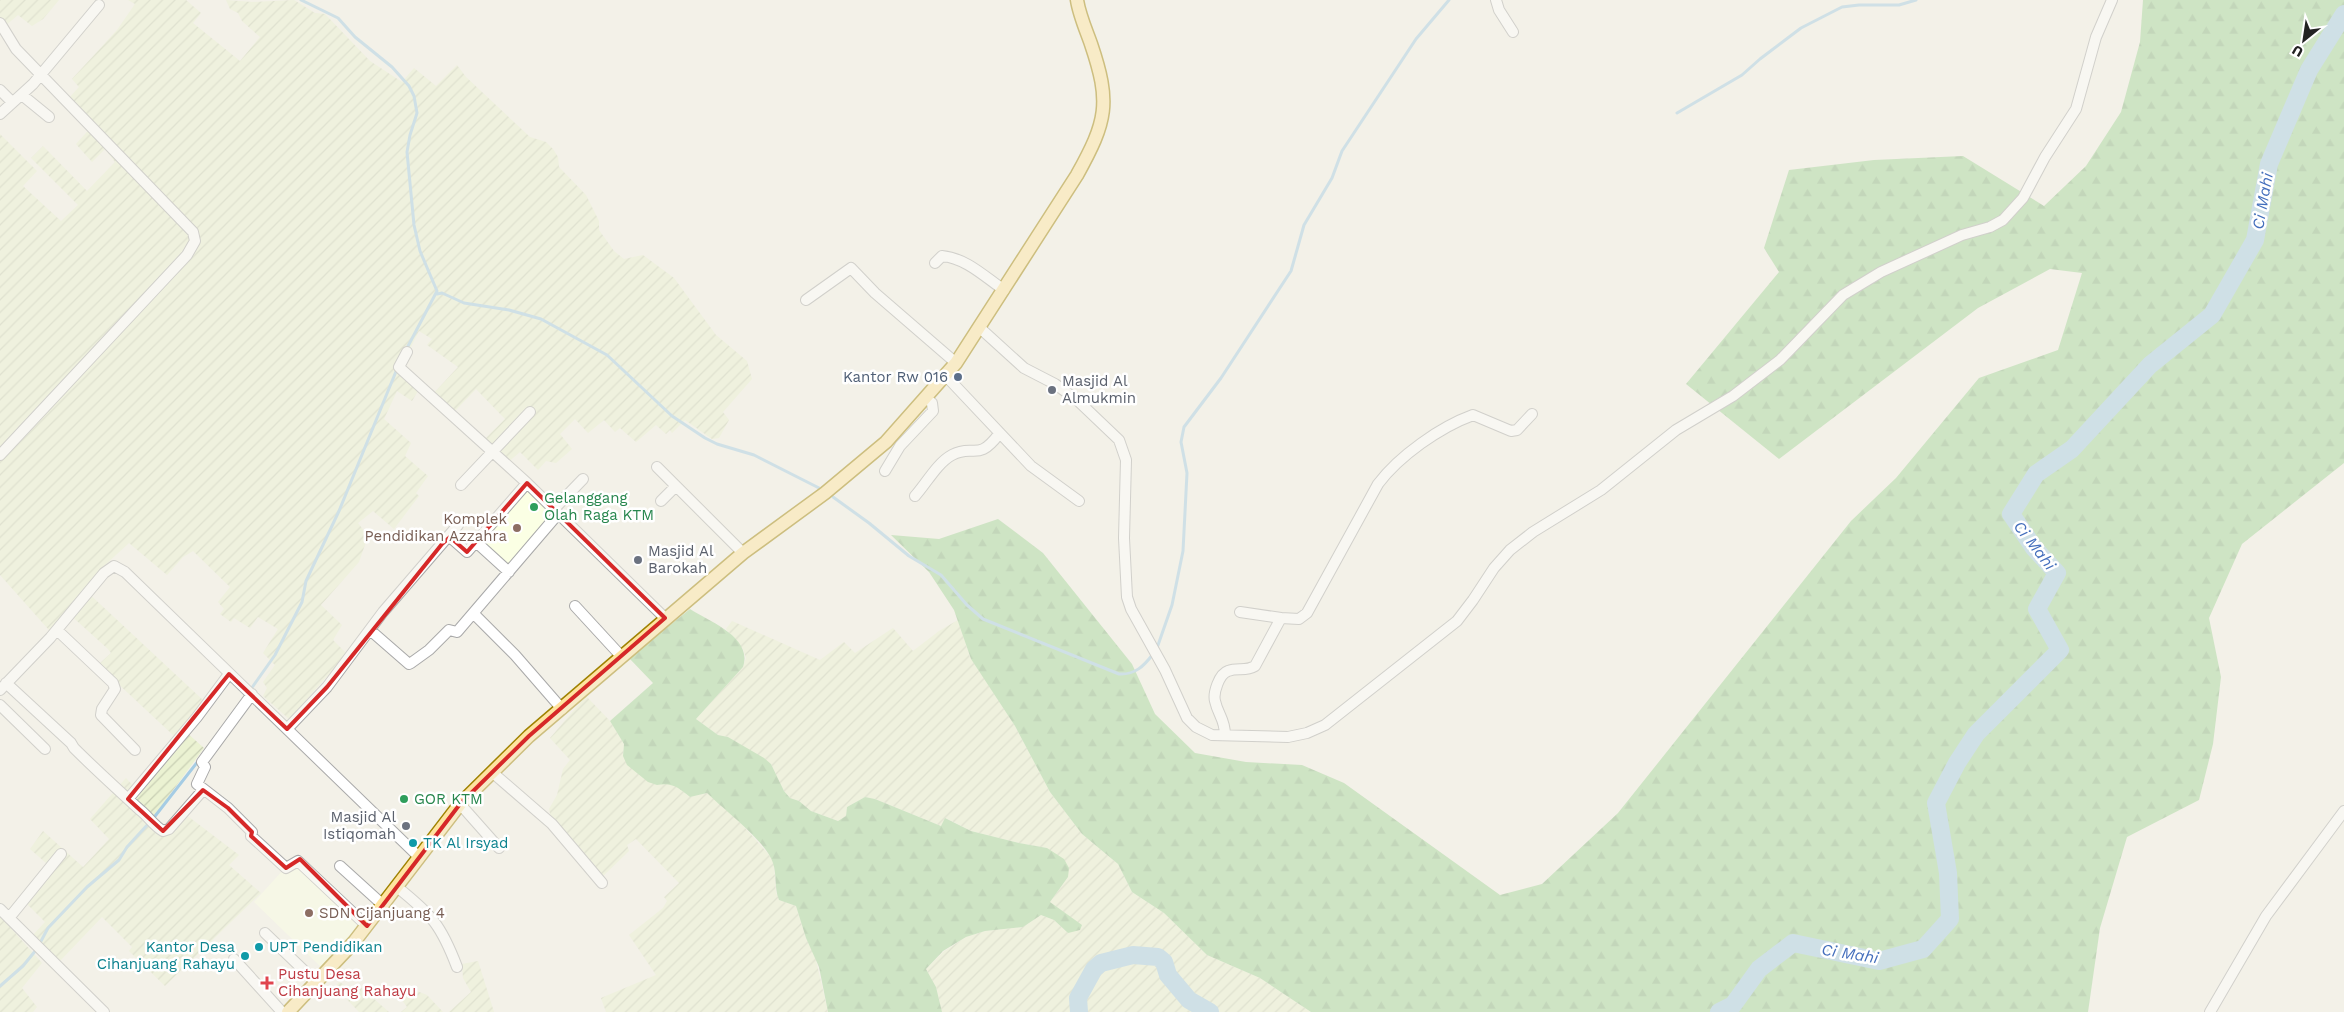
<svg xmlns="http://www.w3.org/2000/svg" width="2344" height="1012" font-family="'Work Sans',sans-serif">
	<defs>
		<pattern id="farmland-furrows" width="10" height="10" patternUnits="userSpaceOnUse" patternTransform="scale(1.25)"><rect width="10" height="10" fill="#ebf2d2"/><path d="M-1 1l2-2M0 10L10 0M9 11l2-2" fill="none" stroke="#c9cfb4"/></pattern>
		<pattern id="forest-firs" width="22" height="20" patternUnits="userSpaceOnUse" patternTransform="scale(1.25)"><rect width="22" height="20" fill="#a2d599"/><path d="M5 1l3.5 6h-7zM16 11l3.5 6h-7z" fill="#8bb784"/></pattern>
	</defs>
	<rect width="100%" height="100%" fill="#f3f1e8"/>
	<path fill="#fbffe4" d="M526,485L556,514L509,571L477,543Z
		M298,862L364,924L323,969L254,902L284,869Z"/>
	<path fill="url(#farmland-furrows)" d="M0,0H59L43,19L32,26L18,15L5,26L0,18Z
		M128,0H186L201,13L193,23L240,61L260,37L242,21L238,13L230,9L226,0L252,2L294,0L315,13L325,14L370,61L402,82L414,68L436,86L457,65L466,77L530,137L546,142L553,149L558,157L559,167L586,195L599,221V230L614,251L624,259L643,255L674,278L716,335L747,361L752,379L723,412L729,420L719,438L712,439L685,420L672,433L670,430L666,434L656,425L636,442L620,428L615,432L604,420L588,433L575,419L560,434L572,449L556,463L546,461L538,470L520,452L507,463L484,440L505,419L476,389L453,413L433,394L458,367L427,345L432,339L419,331L398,372L418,391L412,401L397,391L384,419L411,443L405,456L428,476L416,493L419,496L394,529L373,511L358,523L368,536L359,562L321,605L342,625L333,640L347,654L289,719L263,696L267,688L263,682L275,665L263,653L278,629L258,617L250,628L234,618L231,622L220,614L224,609L218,602L230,587L193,551L183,557L167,575L129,543L104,566L85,590L204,701L174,736L98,665L111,653L108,649L67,612L49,630L0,575V134L37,171L23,186L61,221L78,205L31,158L43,146L87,191L115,162L105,149L92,162L76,144L94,124L69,98L79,87L72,79L117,30L135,4Z
		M958,620L970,657L1015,726L1050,792L1082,834L1118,864L1132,892L1164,913L1207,955L1260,978L1311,1012H942L936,987L926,969L943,952L966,937L985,931L1023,927L1041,915L1054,920L1068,933L1081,925L1050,902L1068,877L1047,848L1019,843L971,831L946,818L941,826L875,799L865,797L847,807L846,816L838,821L811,811L799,801L790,798L784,791L771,764L728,737L718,735L696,719L743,667L746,658L743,649L726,629L732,621L820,660L844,642L855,653L893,628L913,651L939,631Z
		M586,696L610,721L624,744L623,756L657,785L666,783L675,785L690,797L707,793L738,820L770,856L774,864L776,892L779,900L796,906L806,938L815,956L828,1012H606L601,998L656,975L629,935L663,908L667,901L664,897L679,883L636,839L627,845L629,851L601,878L551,818L549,809L557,795L563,769L570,760L550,738Z
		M186,732L204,748L149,823L165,834L185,814L239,855L229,865L261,893L165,986L129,951L132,947L102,917L60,961L33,935L45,922L26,903L54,870L30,849L43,831L83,867L109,839L90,819L126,778L137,790Z
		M0,916L42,963L22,988L37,1007L33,1012H0Z
		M478,961L494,1012H449L471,992L463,978L462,964Z
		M339,982L352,989L358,985L389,1012H359L335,987Z
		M414,990L427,995L443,1012H401L407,1007L402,1000Z"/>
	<path fill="url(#forest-firs)" d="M2143,0H2344V463L2242,544L2209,618L2221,677L2213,744L2199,800L2127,837L2100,928L2088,1012H1311L1260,978L1207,955L1164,913L1132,892L1118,864L1082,834L1050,792L1015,726L971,659L954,610L929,572L891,535L939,539L998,519L1043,553L1132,664L1155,714L1195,753L1246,762L1302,765L1344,783L1500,895L1542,884L1618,813L1851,521L1896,478L1979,378L2058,350L2082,273L2050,269L1978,308L1779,459L1686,384L1779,272L1764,248L1789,170L1874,160L1963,156L2044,206L2086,166L2121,112L2140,42Z
		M690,609C710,622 753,637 743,667L696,719L718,735L728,737L764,758L771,764L784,791L790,798L799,801L811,811L838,821L846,816L847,807L865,797L875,799L941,826L945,818L971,831L1019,843L1047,848L1064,859L1069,868L1068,877L1050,902L1082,925L1080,930L1068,933L1054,920L1041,915L1023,927L985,931L966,937L943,951L926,969L936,987L942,1012H828L819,967L806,938L796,906L779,900C774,888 777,875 773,863C766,841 724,810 707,793L690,797C679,788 672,782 657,785L648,782L627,765L623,756L624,744L610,721L653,683L629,658Z"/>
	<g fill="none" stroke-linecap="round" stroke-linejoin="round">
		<path stroke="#a5cce4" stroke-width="3" d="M301,0L338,18L355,37L392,67L409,86L414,96L417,113L410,135L407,152L414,225L420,251L437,291L406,350
			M1677,113L1742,75L1760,59L1801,28L1842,7L1859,5H1899L1916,0
			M437,294L442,293L464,303L509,310L541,319L607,355L672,416L705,438L717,444L754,455L821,489
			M833,497L869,523L909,556L941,575L967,605L983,619L1119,674C1135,675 1144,666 1153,654
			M1157,648L1172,605L1183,551L1187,473L1181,442L1184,427L1221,378L1291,271L1304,225L1332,178L1342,151L1416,39L1449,0
			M251,689L275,655L302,602L306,581L339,511L397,369
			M152,820L199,760
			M40,943L48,928L87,887L119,860L127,847L149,823
			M0,986L23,966L36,950"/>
		<path stroke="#a5cce4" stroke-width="18" d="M1079,1012L1078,998L1094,969L1101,963L1133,955L1158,957L1164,962L1168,975L1189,1000L1210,1012
			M1719,1012L1733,1005L1759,969L1793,943L1879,961L1923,949L1950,919L1948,873L1936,803L1957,763L1976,734L2060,650L2037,609L2057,573L2034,548L2011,514L2036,474L2072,449L2150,365L2212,315L2255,240L2269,164L2309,70L2344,14"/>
		<g stroke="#a9a9a9" stroke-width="12">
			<path id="minor" d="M1496,0L1499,10L1513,32
				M0,23L16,49L193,232L195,241L187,255L0,455
				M0,90L12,102
				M22,95L49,117
				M0,114L33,84L99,5
				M935,263L942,256C966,258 985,277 1004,290
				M806,300L851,268L875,293L956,363
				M980,328L1024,368L1055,384L1076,399L1119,440L1126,460L1124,538L1127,597L1131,609L1165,670L1187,718L1196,727L1212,735L1288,737L1307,733L1325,725L1457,621L1473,600L1494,568L1510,550L1533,532L1601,490L1676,430L1733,396L1780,360L1843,295L1881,272L1962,235L1990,227L2003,220L2023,198L2045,157L2076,109L2096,37L2112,0
				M407,352L399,367L401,369L527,483L665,618
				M946,376L1031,466L1079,501
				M657,467L743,553
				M885,471L900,446L933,411L932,403L927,399
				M461,485L530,412
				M915,496C926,484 937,463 952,455C974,443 977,463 999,434
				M661,501L676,486
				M554,509L583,479
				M450,537L467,552L527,483
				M476,542L509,572
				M575,606L621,656
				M1240,612L1281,618
				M474,614L515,655L562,709
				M57,630L113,683L115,689L102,709L101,715L135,750
				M370,630L409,664L411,663L429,650L449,630L457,632L558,514
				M6,683L71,743L74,748C95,769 117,789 140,810C149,817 153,825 163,831L169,829L203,790
				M0,690L50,638L104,573L114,566L125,572L419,857
				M252,694L202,762L205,767L197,784L228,808L252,832L251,836L286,868L298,861L367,926
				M0,705L45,749
				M287,729L327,687L383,612L458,525
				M1225,735C1225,719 1218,715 1215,701C1213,693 1219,674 1228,671C1238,667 1245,672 1255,666L1281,618L1299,619L1307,613L1378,484C1399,456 1440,427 1473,415L1511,431L1517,430L1532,414
				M493,773L552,824L602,883
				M128,799L197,717L229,674
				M460,804L499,848
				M340,866L383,905
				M397,887C432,915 441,925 457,967
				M0,909L104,1012
				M9,918L61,854
				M265,933L317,983
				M234,959L282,1012
				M2210,1012L2266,916L2344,811"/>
		</g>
		<g stroke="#9f8200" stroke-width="15">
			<path id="major" d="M288,1012L354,942L460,804L529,736L743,553L825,493L886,442L956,363L1077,175C1107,121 1111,103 1091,44C1086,30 1079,14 1077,0"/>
		</g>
		<use href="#minor" stroke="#fff" stroke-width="10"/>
		<use href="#major" stroke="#ffe4a0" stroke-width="12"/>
	</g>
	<path d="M0 0H2344V1012H0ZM527,483L665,618L529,736L460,804L367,926L300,859L286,868L251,836L252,832L228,808L203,790L163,831L128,799L229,674L287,729L327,687L442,544L450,537L467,552Z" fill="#f3f1e8" fill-opacity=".55" fill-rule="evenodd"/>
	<path fill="none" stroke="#d62828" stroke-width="4" stroke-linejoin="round" d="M527,483L665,618L529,736L460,804L367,926L300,859L286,868L251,836L252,832L228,808L203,790L163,831L128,799L229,674L287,729L327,687L442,544L450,537L467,552Z"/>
	<circle fill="#5c6f8a" stroke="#fff" stroke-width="2" cx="958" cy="377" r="5"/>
	<g fill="#6b7280" stroke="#fff" stroke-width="2">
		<circle cx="1052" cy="390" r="5"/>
		<circle cx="638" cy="560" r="5"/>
		<circle cx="406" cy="826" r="5"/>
	</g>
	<g fill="#2e9e5b" stroke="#fff" stroke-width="2">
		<circle cx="534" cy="507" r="5"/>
		<circle cx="404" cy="799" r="5"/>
	</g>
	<g fill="#8d6e63" stroke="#fff" stroke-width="2">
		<circle cx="517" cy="528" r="5"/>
		<circle cx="309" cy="913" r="5"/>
	</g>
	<g fill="#0f9aa8" stroke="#fff" stroke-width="2">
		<circle cx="413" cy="843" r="5"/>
		<circle cx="259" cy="947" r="5"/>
		<circle cx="245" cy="956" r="5"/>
	</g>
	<path fill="#e0444e" stroke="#fff" stroke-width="2" d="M264.5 975.5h5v5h5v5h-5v5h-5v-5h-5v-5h5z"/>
	<g text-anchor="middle" stroke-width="5" stroke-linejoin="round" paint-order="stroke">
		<g font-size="15" fill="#4e5e75" stroke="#fff" text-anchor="end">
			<text x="948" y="382">Kantor Rw 016</text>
		</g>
		<g font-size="15" fill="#5b616d" stroke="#fff" text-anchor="start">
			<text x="1062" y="386">Masjid Al<tspan x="1062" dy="17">Almukmin</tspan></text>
			<text x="648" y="556">Masjid Al<tspan x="648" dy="17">Barokah</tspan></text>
			<text x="396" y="822" text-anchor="end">Masjid Al<tspan x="396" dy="17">Istiqomah</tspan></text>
		</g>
		<g font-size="15" fill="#27864d" stroke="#fff" text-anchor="start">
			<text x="544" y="503">Gelanggang<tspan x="544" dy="17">Olah Raga KTM</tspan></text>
			<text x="414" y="804">GOR KTM</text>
		</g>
		<g font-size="15" fill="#785e54" stroke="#fff" text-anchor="end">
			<text x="507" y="524">Komplek<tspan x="507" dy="17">Pendidikan Azzahra</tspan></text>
			<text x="319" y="918" text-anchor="start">SDN Cijanjuang 4</text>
		</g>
		<g font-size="15" fill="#0d838f" stroke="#fff" text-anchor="start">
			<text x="423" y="848">TK Al Irsyad</text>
			<text x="235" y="952" text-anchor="end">Kantor Desa<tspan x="235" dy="17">Cihanjuang Rahayu</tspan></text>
			<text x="269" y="952">UPT Pendidikan</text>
		</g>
		<g font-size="15" fill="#be3a42" stroke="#fff" text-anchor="start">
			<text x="278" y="979">Pustu Desa<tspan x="278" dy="17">Cihanjuang Rahayu</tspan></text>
		</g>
		<g font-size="16" font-style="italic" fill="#436ebc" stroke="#fff">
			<text transform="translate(2262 201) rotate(-80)" y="6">Ci Mahi</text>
			<text transform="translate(2035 545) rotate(52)" y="6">Ci Mahi</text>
			<text transform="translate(1850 953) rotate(9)" y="6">Ci Mahi</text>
		</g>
	</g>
	<g transform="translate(2304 40) rotate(210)" stroke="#ffffff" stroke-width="4" paint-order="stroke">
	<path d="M0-4L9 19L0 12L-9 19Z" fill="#222222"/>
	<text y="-8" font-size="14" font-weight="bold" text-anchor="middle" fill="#222222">U</text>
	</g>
</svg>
